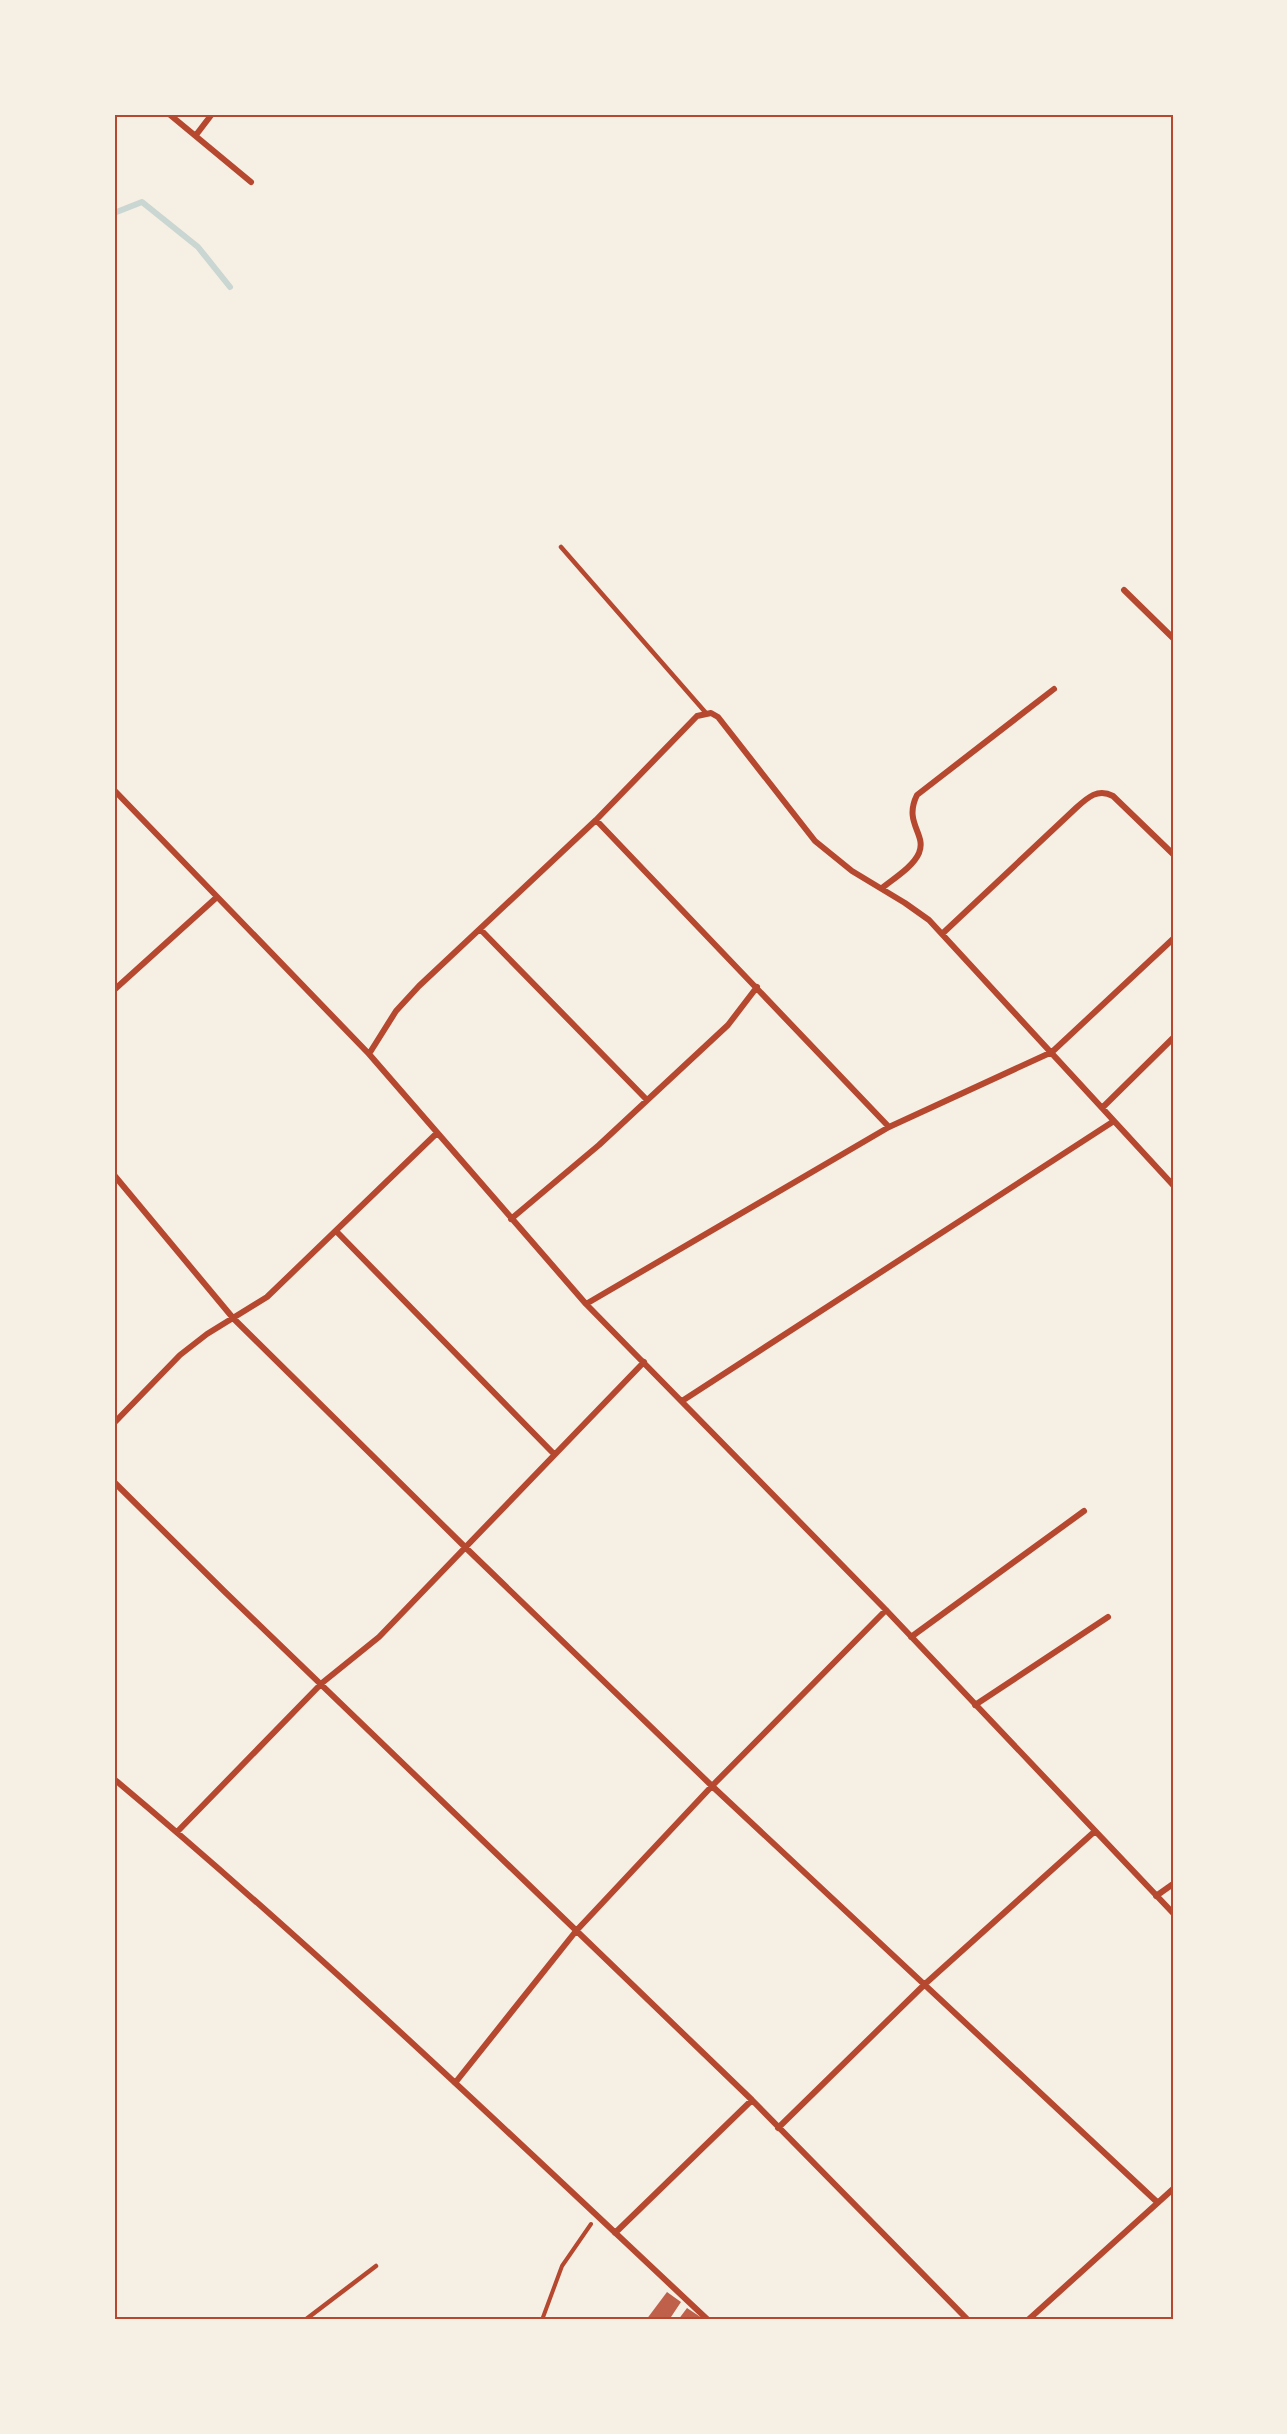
<svg xmlns="http://www.w3.org/2000/svg" width="1287" height="2434" font-family="'Zilla Slab',serif">
	<rect width="100%" height="100%" fill="#f6efe4"/>
	<g fill="none" stroke-linecap="round" stroke-linejoin="round">
		<path stroke="#c9d6d2" stroke-width="6" d="M114,213L142,202L198,247L230,287"/>
	</g>
	<path fill="#bf614a" d="M667,2292L681,2302L669,2320H646Z
		M687,2308L705,2320H678Z"/>
	<g fill="none" stroke-linecap="round" stroke-linejoin="round">
		<path stroke="#b5482f" stroke-width="4" d="M542,2320L562,2266L591,2224"/>
		<path stroke="#b5482f" stroke-width="4.5" d="M561,547L706,713
			M305,2320L376,2266"/>
		<path stroke="#b5482f" stroke-width="6" d="M169,114L251,182
			M196,135L212,114
			M1124,590L1173,638
			M114,790L369,1054L586,1304L886,1610L1173,1913
			M596,820L697,716L711,713L718,717L815,841L852,871L905,903L929,920L1173,1185
			M882,888C893,879 913,867 919,853C927,834 903,823 917,795L1054,689
			M480,929L647,1100
			M942,934L1076,808C1088,797 1098,788 1113,796L1173,854
			M114,990L217,897
			M369,1054L396,1011L419,986L596,820L889,1127
			M1102,1108L1173,1038
			M114,1175L233,1318L465,1547L712,1786L1157,2202
			M511,1219L599,1145L728,1025L757,987
			M336,1231L554,1454
			M586,1304L889,1127L1052,1052L1173,939
			M682,1401L1114,1121
			M114,1423L180,1355L207,1334L267,1297L437,1133
			M114,1482L224,1591L752,2100L968,2320
			M911,1637L1084,1511
			M975,1705L1108,1617
			M114,1779C319,1951 513,2137 708,2320
			M177,1832L322,1683L379,1637L644,1362
			M1156,1896L1173,1884
			M455,2083L576,1931L712,1786L886,1610
			M778,2128L925,1984L1094,1832
			M615,2233L752,2100
			M1028,2320L1173,2189"/>
	</g>
	<rect width="1287" height="2434" fill="none" stroke="#f6efe4" stroke-width="231"/>
	<rect x="116" y="116" width="1056" height="2202" fill="none" stroke="#b5482f" stroke-width="2"/>
</svg>
